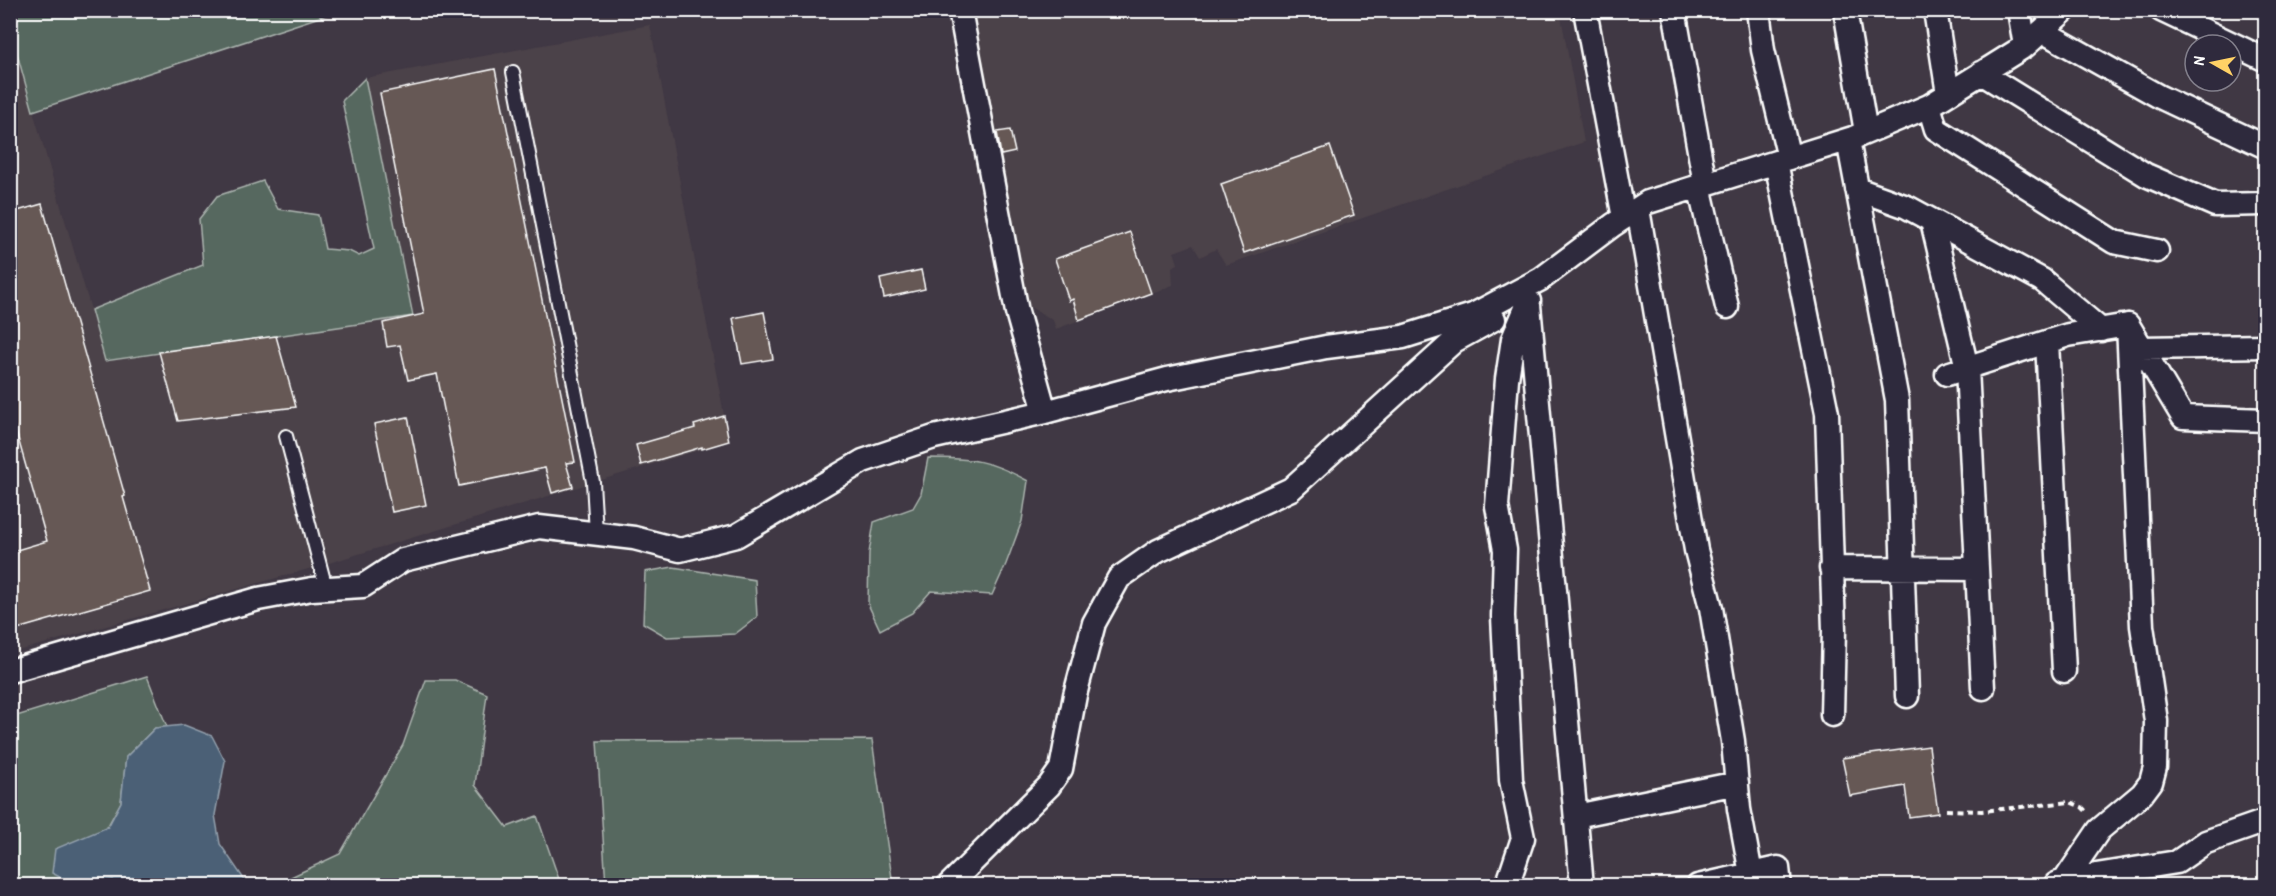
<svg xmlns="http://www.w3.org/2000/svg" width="2276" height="896" font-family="'Patrick Hand',sans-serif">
	<rect width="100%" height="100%" fill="#403844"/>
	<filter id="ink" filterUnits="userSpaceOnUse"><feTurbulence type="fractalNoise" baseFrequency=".0167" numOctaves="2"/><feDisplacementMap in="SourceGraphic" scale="12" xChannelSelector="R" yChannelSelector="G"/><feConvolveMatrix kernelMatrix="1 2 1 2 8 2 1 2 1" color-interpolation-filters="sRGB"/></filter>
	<g filter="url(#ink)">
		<path fill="#4b4249" d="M972,11H1560L1584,142L1226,265L1216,249L1200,257L1193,245L1174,252L1178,264L1172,267L1173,285L1056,329L1053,320L1025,304Z
			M650,25L729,441L319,566L11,653L10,32L106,361L412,316L365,78Z"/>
		<path fill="#57685f" stroke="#abb4af" stroke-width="1.5" d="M11,10H338V11L33,111L11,32Z
			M365,78L413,316L105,361L91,310L203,265L199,219L217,196L263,181L278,209L318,215L325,249L349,251L359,256L374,249L342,101Z
			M928,458C971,458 990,460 1028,481L1022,521L1006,564L992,595L931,591L912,613L880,630L868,604L869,553L874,522L913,508L921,494Z
			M673,567L755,580L757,617L735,634L667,637L643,623L645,572Z
			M147,676L167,727L155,728L126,757L121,802L75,885L113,880L121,885H11L10,718Z
			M426,680H455L487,694L475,785L507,827L537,816L561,885H281L291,877L340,854L403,745Z
			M872,740L893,885H606L597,741Z"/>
		<path fill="#4b6176" stroke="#93a0ad" stroke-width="1.5" d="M184,725L212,736L225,761L215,815L220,844L248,885L121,886L113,880L75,885L52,873L55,849L108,827L121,802L126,757L155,728Z"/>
		<path fill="#665854" stroke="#fff" stroke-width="1.5" d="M495,69L575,462L566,463L573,487L552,493L545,468L459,486L437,374L408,380L400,345L387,347L383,323L424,314L380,93Z
			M1010,130L1015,152L1001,155L997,132Z
			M1330,146L1354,215L1244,253L1221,184Z
			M42,204L125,496L123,497L150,591L10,631V552L47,541L10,410V213Z
			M1130,232L1151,293L1079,320L1073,299L1069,301L1055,259Z
			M921,270L925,289L884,298L880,279Z
			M764,312L773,359L742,364L733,318Z
			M276,336L296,407L178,421L159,352Z
			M724,416L729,441L702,449V447L641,465L636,445L695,428L694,425Z
			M408,417L426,505L392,512L374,424Z
			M1929,746L1938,813L1909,817L1905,786L1850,796L1842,758Z"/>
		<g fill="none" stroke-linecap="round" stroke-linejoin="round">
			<g stroke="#fff" stroke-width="16">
				<path id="lane" d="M513,72L593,482L596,533
					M286,436L326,588"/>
			</g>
			<g stroke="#fff" stroke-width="27">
				<path id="street" d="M960,10L1017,312L1045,412
					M1585,10L1624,218
					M1674,10L1705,184
					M1758,10L1763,50L1789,158
					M1845,10L1866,132
					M1935,10L1948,94
					M2019,10L2025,46
					M2161,10L2266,60
					M2042,31L2160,97L2266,147
					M1981,73L2146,175L2215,205L2266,204
					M1929,106L1936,129L2114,242L2157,251
					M1848,140L1897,400L1907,696
					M1776,162L1827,413L1834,630L1832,715
					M1699,186L1727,307
					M1857,189L1907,207L2042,280L2101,330
					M1638,209L1696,550L1711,608L1733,741L1739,809L1751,874
					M1932,221L1967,368L1983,688
					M1529,305L1582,886
					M2047,342L2064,671
					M2141,348L2266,346
					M1947,374L2068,335L2128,325L2183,417L2266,420
					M1831,568L1977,569
					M10,671L258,599L312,589L363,586L403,560L539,527L634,538L680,550L736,536L863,461L934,437L1045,412L1167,379L1326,347L1403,337L1473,315L1541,279L1613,225L1648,202L1853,138L1929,106L2025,46L2065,10
					M1576,816L1737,783
					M2065,880L2099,830L2142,794L2151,782L2155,767L2156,721L2142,626L2128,325
					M2056,884L2065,880L2177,862L2206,842L2266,821
					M948,886L1049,786L1061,769L1075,695L1094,623L1119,578L1158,551L1291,489L1454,341L1494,319
					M1507,886L1523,838L1511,780L1503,616L1505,550L1497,506L1507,379L1513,339L1529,301
					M1698,886L1778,868L1780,886"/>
			</g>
			<path stroke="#fff" stroke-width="4" stroke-dasharray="6 4.5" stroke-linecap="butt" d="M1946,810L1982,811L2070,802L2082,807L2088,813"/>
			<use href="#lane" stroke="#2f2a3d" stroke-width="12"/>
			<use href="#street" stroke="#2f2a3d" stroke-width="22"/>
		</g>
	</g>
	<rect width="2276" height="896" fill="none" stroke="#2f2a3d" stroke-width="36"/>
	<rect x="18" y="18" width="2240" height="860" fill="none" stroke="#fff" stroke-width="2" filter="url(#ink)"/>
	<g transform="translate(2213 63) rotate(279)"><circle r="28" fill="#2f2a3d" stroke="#827f8b" stroke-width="1.5"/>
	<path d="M0-4.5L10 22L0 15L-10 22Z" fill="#ffd166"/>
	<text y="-9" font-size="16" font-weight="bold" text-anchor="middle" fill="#ffffff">N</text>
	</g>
</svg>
